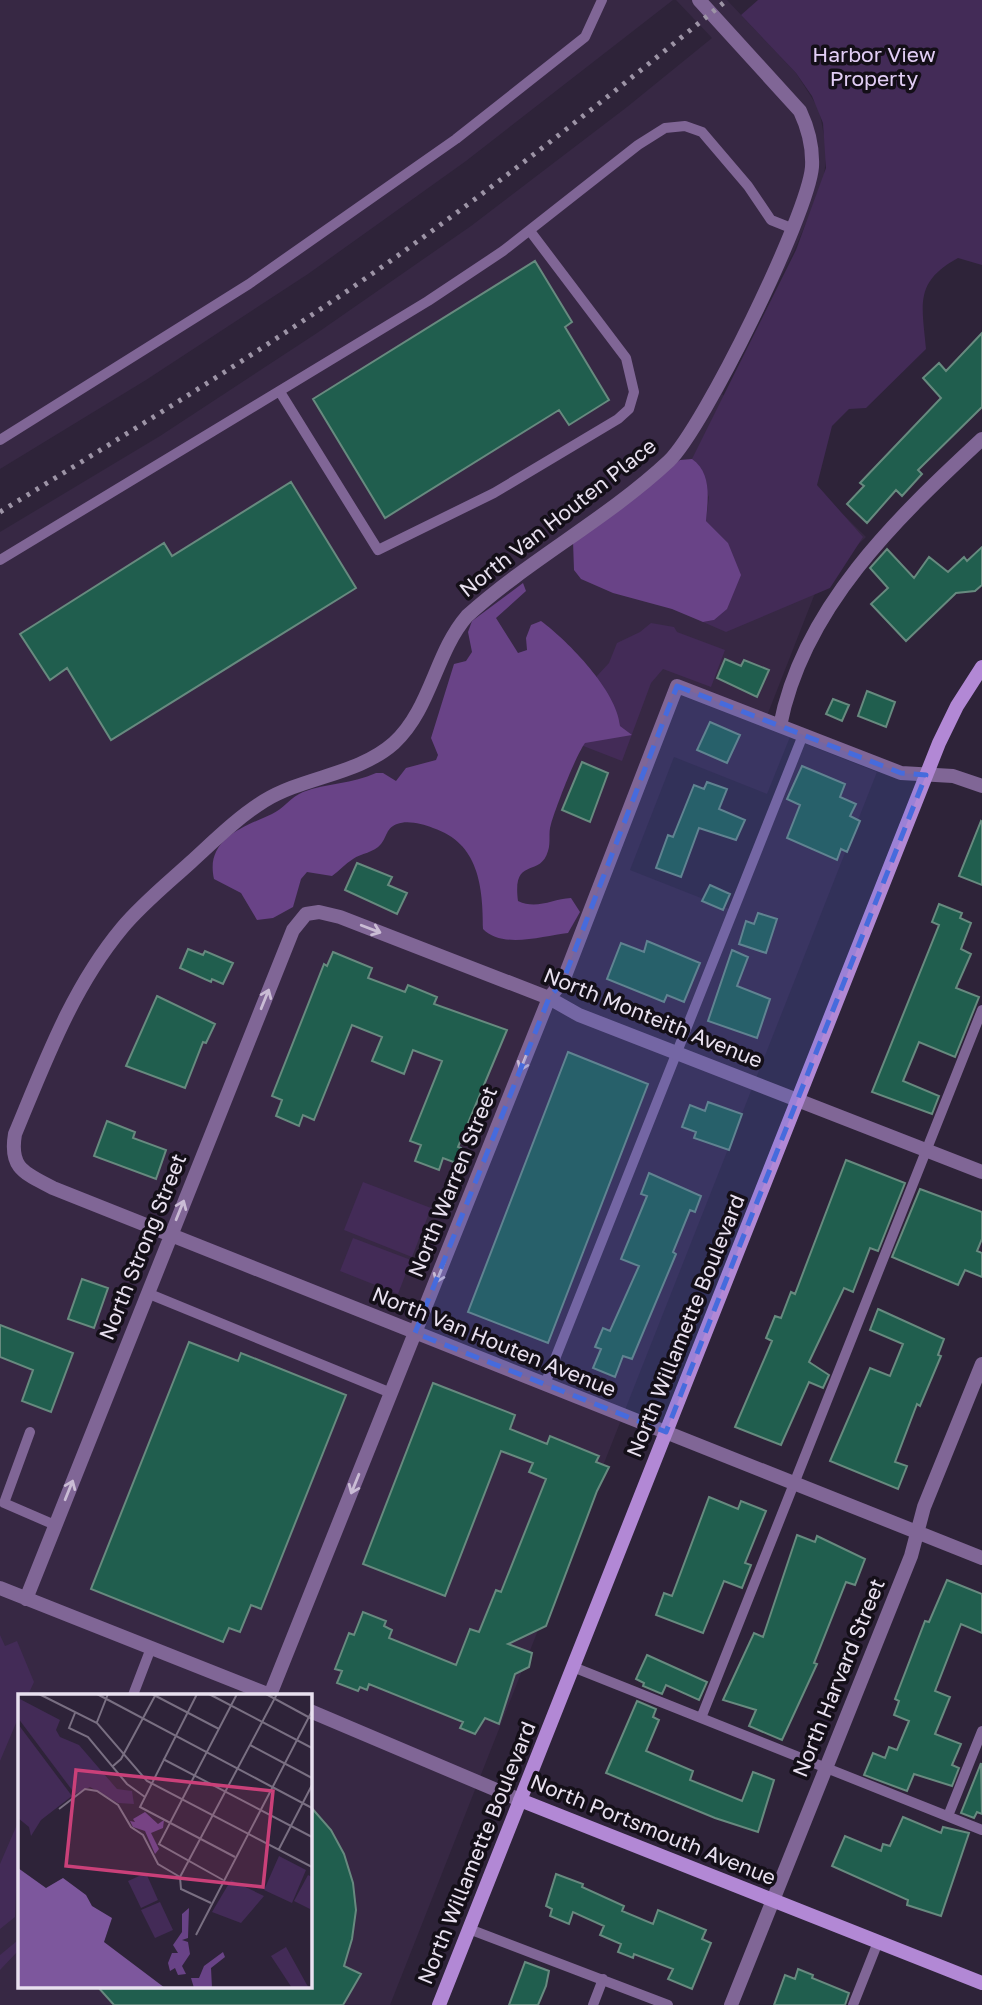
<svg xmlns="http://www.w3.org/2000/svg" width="982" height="2005" font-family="'Golos Text',sans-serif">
	<rect width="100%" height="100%" fill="#2e2339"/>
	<path fill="#372844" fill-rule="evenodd" d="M0,0H673L466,161L308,274L146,380L0,469Z
		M676,0H727L796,73L819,109L827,152L823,183L794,251L722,394L866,537L819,583L763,726L790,737L767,794L674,757L630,870L734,911L801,742L877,772L390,2005H0V532L160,436L317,333L471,226L627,107L712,38ZM19,1695H310V1986H19Z"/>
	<path fill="#432b57" d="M758,0H982V265L958,258C914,282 922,304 926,349L866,408L849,409L832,426L817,485L863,537L830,588L726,632L703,622L714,620L728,543L706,521L709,497L692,459L796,250L826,168L823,123L812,96L796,73L741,15Z
		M651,623L674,627L677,632L725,650L711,687L663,669L651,683L622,761L573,742L597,676L609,663L617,643L640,632Z
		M363,1182L431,1208L412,1257L344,1230Z
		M353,1238L411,1260L398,1294L340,1271Z
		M0,1635L5,1646L17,1641L34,1682L28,1695H19V1716L0,1761Z
		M19,1820L15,1917L0,1929V1864Z
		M17,1941L18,1951L0,1970V1955Z"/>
	<path fill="#694387" d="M692,459C712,473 708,499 706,521L728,543L741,575L727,609L714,620L703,622L672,609L613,593L581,579L574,570L573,541L680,460Z
		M523,583L526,591L496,618L518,653L527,650L526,638L531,625L541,621C569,642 617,691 620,726L632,735L585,743C575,757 556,807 551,824C548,833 551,842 548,851C540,879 512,855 518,901C537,910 552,899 571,898L580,912L568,933C543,936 502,949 483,929C483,887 479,843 433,828C422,824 408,820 397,824C386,828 387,837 381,844C374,853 361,853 353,859C345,864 339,871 332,876L307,872L301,879L293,907L273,918L257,920L241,893L214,879C205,839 243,827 272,814C283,809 291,797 303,792C326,783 353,784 376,773H383L396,781L406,768L436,760L438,755L431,738L454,664L466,661L472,652L468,632L472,621Z"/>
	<path fill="#205e4e" stroke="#678a7f" stroke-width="2" d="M535,261L572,322L565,327L609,400L569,425L559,410L385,518L313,399Z
		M982,333V407L918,470L922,474L902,496L896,490L867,523L847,504L864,486L860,483L941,398L923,378L939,363L946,371Z
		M291,482L356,588L111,740L67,668L50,680L20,634L164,543L172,556Z
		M982,547V585L975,591L956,593L906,641L871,604L888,588L870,568L887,549L914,578L929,557L948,572L964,557L967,561Z
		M725,659L741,666L744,660L769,670L757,697L717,678Z
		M867,691L895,702L886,727L858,716Z
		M833,699L849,705L842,721L826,714Z
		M710,722L740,735L727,763L697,750Z
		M582,762L608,773L590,822L562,810Z
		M802,766L845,784L840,797L856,804L850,816L860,821L847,852L841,849L837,860L787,838L800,805L787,799Z
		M707,782L727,789L719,809L745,820L736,840L699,828L681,877L656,868L668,835L673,837L694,785L704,789Z
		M981,821L982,822V885L959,876Z
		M357,863L392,877L388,885L407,893L397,914L345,890Z
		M710,885L730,894L723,910L702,901Z
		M939,904L962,913L960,918L971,923L961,949L971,954L956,988L979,997L955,1057L919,1042L903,1081L939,1096L932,1114L872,1092L939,925L932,922Z
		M758,913L777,919L766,953L739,944L746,921L754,924Z
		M647,941L700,963L684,1002L667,995L664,1002L607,979L621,943L644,952Z
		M188,949L203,955L205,951L233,963L223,984L212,979L211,982L180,968Z
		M732,950L748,957L737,986L770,999L757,1038L708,1021Z
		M333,952L372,968L368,978L405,992L408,985L437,997L434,1004L507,1030L458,1147L461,1148L456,1163L443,1158L439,1170L415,1161L421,1145L410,1141L442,1061L413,1050L404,1074L372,1061L382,1037L352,1025L314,1120L303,1115L299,1126L276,1116L282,1100L272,1096L324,964L327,966Z
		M157,996L215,1024L206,1043L203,1042L185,1088L126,1066Z
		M568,1052L648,1084L548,1343L468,1312Z
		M708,1102L742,1114L729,1150L694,1138L696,1132L682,1127L690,1105L705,1111Z
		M107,1121L135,1132L133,1138L166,1150L156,1179L94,1156Z
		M846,1160L905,1183L878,1251L870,1248L853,1292L844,1288L809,1362L829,1375L823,1388L809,1382L781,1445L735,1427L772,1341L766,1338L775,1316L781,1318L791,1292L795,1294Z
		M649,1173L701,1196L695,1212L690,1210L673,1252L676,1254L632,1359L623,1356L615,1377L593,1368L601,1349L595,1347L603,1328L610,1331L639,1266L621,1259L647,1196L641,1194Z
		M920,1189L982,1212V1239L977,1251L982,1253V1277L965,1270L958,1285L892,1257Z
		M82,1279L108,1288L94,1328L68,1319Z
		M878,1309L944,1339L938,1355L941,1356L920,1406L917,1404L895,1462L907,1466L898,1489L830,1461L870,1368L890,1376L903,1344L870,1330Z
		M0,1325L73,1353L51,1412L22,1401L33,1370L0,1357Z
		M189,1342L238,1361L241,1353L346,1395L261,1609L251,1605L240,1632L229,1628L223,1642L91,1589Z
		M433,1383L515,1415L510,1429L547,1444L550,1436L599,1456L596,1462L609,1467L597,1491L546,1626L508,1644L532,1653L529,1667L515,1674L499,1724L485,1718L475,1734L460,1728L463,1722L369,1684L367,1690L360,1687L358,1691L337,1683L342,1671L335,1669L349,1633L354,1635L363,1612L386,1621L384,1626L392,1630L389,1638L456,1665L470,1629L479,1632L496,1590L501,1592L546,1479L529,1472L533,1463L501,1451L445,1596L363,1564Z
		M709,1497L738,1509L741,1501L766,1511L745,1563L751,1565L742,1588L724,1581L703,1633L656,1615L664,1593L672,1596Z
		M797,1535L815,1542L817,1536L865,1559L855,1585L846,1582L814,1663L817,1664L782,1740L749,1726L756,1710L723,1700L754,1633L763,1637Z
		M947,1580L982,1594V1633L961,1624L935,1691L950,1697L935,1734L961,1744L952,1765L959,1768L952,1786L914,1774L907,1791L864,1775L873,1753L885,1758L889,1747L897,1750L909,1721L894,1715L899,1701L895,1699L925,1621L929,1622Z
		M647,1655L707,1682L699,1700L666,1685L662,1694L643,1686L644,1683L636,1679Z
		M637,1701L656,1709L653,1717L659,1720L646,1751L693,1771L690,1780L742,1801L753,1772L774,1780L758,1832L715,1818L606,1773Z
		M981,1763L982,1814L977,1812L974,1818L961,1813Z
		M310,1806L331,1830L344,1854L353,1883L356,1910L352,1939L344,1966L361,1974L343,2005H114L97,1986H310Z
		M903,1817L941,1833L943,1827L969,1833L941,1916L907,1905L908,1900L832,1866L845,1836L881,1851L883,1844L890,1846Z
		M556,1874L583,1884L582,1887L624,1906L622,1911L653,1924L658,1910L706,1930L702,1939L711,1943L692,1989L668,1979L673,1969L634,1954L633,1958L618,1952L621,1944L600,1935L604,1926L573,1912L569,1924L550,1916L552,1909L546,1906Z
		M525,1962L549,1971L546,1986L538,2005H509Z
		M798,1969L813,1975L812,1978L849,1993L845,2005H774L785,1975L795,1979Z"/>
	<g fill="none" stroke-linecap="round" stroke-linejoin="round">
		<path stroke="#806696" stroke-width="10" d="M280,392L378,550L494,493L618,419L629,409L634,392L626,358L530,231
			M0,440L249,284L456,139L585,37L602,0
			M0,560L428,301L503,251L638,145L665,128L685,126L702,132L748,186L771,220L791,228
			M147,1293L391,1393
			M545,1384L803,735
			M30,1432L4,1503L55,1525
			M573,1667L982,1830
			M133,1695L151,1648
			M701,1718L982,1010
			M948,1816L982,1731
			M469,1929L668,2005
			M593,2005L603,1979
			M853,2005L878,1942"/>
		<path stroke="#806696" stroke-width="14" d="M699,0L800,111C808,128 813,148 812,167C808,215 704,427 669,461C607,519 530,559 467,616C435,653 431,709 394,743C358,775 305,776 264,801C237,818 214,841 191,862C168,883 142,904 122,928C72,988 45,1062 15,1134C9,1169 25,1173 53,1188L982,1558
			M780,726C803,607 897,518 982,439
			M0,1588L270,1695
			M26,1599L293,930L306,914L319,912L340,917L549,998L579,1015L982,1172
			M270,1695L549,998L563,981L677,686L901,773L953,776L982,786
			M310,1711L520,1800
			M731,2005L911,1556L924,1507L982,1364"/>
		<path stroke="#b288d5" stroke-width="14" d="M520,1800L982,1983
			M439,2005L939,743L957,706L982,667"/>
		<path stroke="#9d94a6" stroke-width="5" stroke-dasharray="3.5 7" stroke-linecap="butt" d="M0,512C128,433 256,355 379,269C499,184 614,93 727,0"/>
	</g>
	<defs><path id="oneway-shaft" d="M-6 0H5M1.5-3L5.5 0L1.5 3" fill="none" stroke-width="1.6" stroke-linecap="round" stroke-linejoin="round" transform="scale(1.75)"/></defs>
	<g stroke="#cabcd5">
		<use href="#oneway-shaft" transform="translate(371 929) rotate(21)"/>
		<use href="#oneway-shaft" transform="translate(265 999) rotate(-68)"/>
		<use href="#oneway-shaft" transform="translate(524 1061) rotate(112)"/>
		<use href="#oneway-shaft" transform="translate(180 1210) rotate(-68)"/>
		<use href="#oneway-shaft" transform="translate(440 1273) rotate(112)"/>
		<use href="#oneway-shaft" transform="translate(355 1484) rotate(112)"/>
		<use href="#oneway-shaft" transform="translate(69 1490) rotate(-68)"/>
	</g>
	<path fill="#466bdd" fill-opacity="0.2" stroke="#466bdd" stroke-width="5" stroke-dasharray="14 9" stroke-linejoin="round" d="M677,686L901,773L926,775L666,1432L415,1333L549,998L563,981Z"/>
	<g text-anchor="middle" stroke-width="7" stroke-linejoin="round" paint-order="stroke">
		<g font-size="21" fill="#e2cef5" stroke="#140f18">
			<text x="874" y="62">Harbor View<tspan x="874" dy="24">Property</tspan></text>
		</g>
		<g font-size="21" fill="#e9e1f0" stroke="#140f18">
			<text transform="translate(558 518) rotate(-38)" y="7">North Van Houten Place</text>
			<text transform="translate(653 1018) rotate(22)" y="7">North Monteith Avenue</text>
			<text transform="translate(453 1182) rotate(-68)" y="7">North Warren Street</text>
			<text transform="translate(143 1247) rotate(-68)" y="7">North Strong Street</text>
			<text transform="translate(686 1326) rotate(-68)" y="7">North Willamette Boulevard</text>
			<text transform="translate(494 1342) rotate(22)" y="7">North Van Houten Avenue</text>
			<text transform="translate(839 1678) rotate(-68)" y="7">North Harvard Street</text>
			<text transform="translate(653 1830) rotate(22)" y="7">North Portsmouth Avenue</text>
			<text transform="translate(477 1853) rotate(-68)" y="7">North Willamette Boulevard</text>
		</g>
	</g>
	<g transform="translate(18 1694)">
		<rect width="294" height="294" fill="#2e2339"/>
		<path d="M0,4L42,26L38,36L42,43L61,51L99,95L114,97L116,110L100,109L72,93L57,100L0,24ZM0,30L54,102L23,126L13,142L11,133L0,124ZM261,162L288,176L274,209L246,196ZM128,179L140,206L123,214L110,187ZM290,181L294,183L292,215L276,207ZM213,186L246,202L223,229L194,218ZM142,208L155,236L137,244L123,216ZM268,253L289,291L292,294H274L253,262Z" fill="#432b57"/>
		<path d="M127,118L140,130L146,126L145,134L133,139L141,155L137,160L127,137L115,133L112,127L117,128L115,125ZM171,214L170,244L164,246L170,248L172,260L164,272L168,280L160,281L157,274L152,277L150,269L154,259H160L155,251L164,238V220ZM205,258L207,263L193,274L194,294H176L173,284H181L186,272Z" fill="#694387"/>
		<path d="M0,174L28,194L45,184L68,201L74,212L94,224L86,248L147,294H0Z" fill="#7d579d"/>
		<path fill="none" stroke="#796f82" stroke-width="2" d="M21,0L79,29L129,87L294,173M79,0L294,114M134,0L201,35M179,0L122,113L217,163M191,0L294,54M248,0L294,25M57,19L51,34L70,43L109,90L127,103M79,28L90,0M232,51L294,84M145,65L294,143M95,72L103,65L138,0M41,115L67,95L79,97L100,111L113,133L125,141L140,170L162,183M261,155L294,91M205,186L141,150L219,0M193,209L163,195L162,183L259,0M178,241L294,17"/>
		<path fill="#ca4079" fill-opacity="0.15" stroke="#ca4079" stroke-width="3.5" d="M58,76L255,97L245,193L48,172Z"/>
		<rect width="294" height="294" fill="none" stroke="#e9e1f0" stroke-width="3.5"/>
	</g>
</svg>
